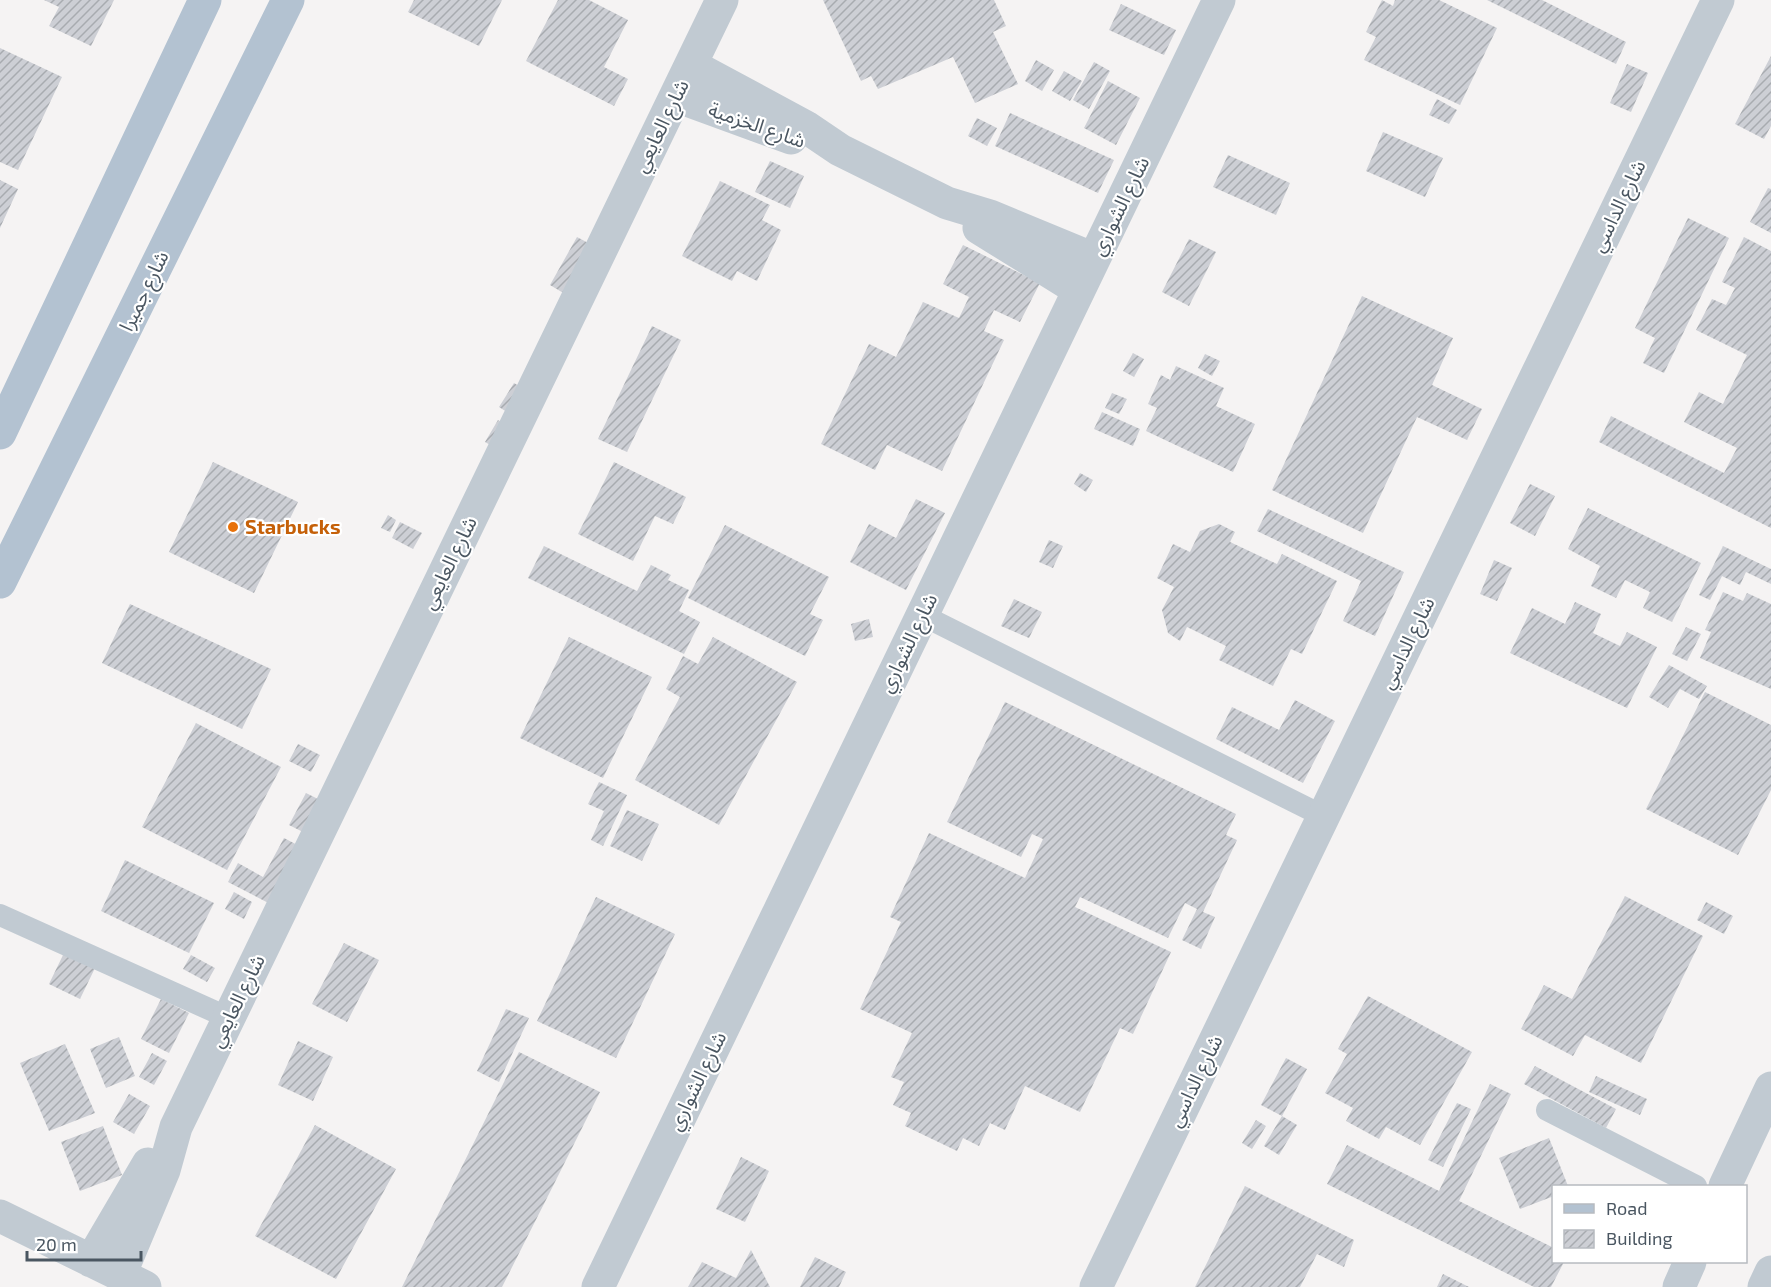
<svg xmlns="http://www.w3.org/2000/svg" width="1771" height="1287" font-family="'Exo 2','Noto Sans Arabic',sans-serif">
	<defs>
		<pattern id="building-hatch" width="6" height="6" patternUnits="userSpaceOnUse" patternTransform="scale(1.5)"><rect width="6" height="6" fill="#cdcfd5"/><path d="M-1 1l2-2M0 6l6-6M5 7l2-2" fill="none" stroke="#a8abb0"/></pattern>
	</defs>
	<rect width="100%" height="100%" fill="#f5f3f3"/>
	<path fill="url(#building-hatch)" d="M44,0H114L91,46L49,26L59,7Z
		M414,0H502L479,46L408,12Z
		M558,0H589L628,20L604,67L628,79L614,106L526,61Z
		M823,0H994L1006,26L993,32L1018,84L975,103L953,57L878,89L871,76L861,81Z
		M1382,0L1393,6L1395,0H1439L1497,28L1460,105L1364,60L1376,37L1366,32Z
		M1487,0H1542L1626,42L1616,64Z
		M1121,4L1176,30L1164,55L1109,30Z
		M0,48L62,77L18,170L0,162Z
		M1771,56V126L1764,139L1735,124Z
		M1036,60L1054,70L1042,91L1025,81Z
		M1094,62L1110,71L1089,109L1073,100Z
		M1627,64L1648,73L1631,112L1610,103Z
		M1064,71L1082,81L1070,101L1052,91Z
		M1108,81L1140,98L1116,145L1084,128Z
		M1437,99L1457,110L1449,124L1429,115Z
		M1010,113L1114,160L1098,193L995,146Z
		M977,118L997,128L987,146L968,136Z
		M1383,132L1443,158L1425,197L1366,171Z
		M1228,155L1290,183L1276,215L1213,187Z
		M770,161L804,176L790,208L755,192Z
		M0,180L18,189L0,228Z
		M720,181L770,205L762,220L781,230L757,281L737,271L732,281L682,256Z
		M1768,188L1771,189V233L1750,222Z
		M1688,218L1729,238L1664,373L1643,363L1655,338L1635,328Z
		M577,237L592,245L565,294L550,285Z
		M1744,237L1771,251V528L1599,442L1611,416L1724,473L1737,448L1684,422L1699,392L1723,404L1747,355L1696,330L1712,299L1726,305L1735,288L1722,282Z
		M1189,239L1216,252L1189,306L1162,292Z
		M963,245L1040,283L1020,322L994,310L984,331L1004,340L942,471L887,445L875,470L821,444L869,344L896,357L923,302L959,318L969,297L943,284Z
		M1362,296L1453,338L1432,385L1482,409L1467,440L1417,417L1363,533L1272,490Z
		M652,326L681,340L627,452L598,439Z
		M1133,353L1144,359L1134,377L1123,371Z
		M1205,354L1220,361L1212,376L1198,368Z
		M1176,366L1224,388L1216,406L1255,424L1233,472L1146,431L1157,408L1148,404L1161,375L1170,380Z
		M514,383L529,392L513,416L499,407Z
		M1112,393L1127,399L1119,414L1105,408Z
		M1102,412L1140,429L1133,446L1094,429Z
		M498,420L511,428L499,450L485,442Z
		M213,462L298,502L254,593L169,552Z
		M614,462L686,497L673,524L655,516L633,561L578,534Z
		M1080,473L1093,480L1086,492L1074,484Z
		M1530,484L1555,496L1535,536L1510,523Z
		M916,499L945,513L906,590L850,562L869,524L896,538Z
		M1588,508L1701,563L1672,622L1643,608L1650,592L1625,580L1616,598L1591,586L1600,566L1568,549Z
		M1268,509L1404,572L1375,636L1343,621L1361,581L1257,531Z
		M388,515L396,520L390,532L381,528Z
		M400,522L422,533L413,549L392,538Z
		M1219,524L1235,532L1230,542L1277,564L1282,554L1337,581L1302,654L1291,649L1273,686L1219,660L1226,646L1187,627L1180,641L1168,633L1162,610L1174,587L1157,578L1173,544L1190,552L1200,531Z
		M725,525L829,577L810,614L823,620L805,656L688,598Z
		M1049,540L1063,546L1053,568L1039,562Z
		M544,546L637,591L651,565L671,575L668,580L689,590L679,611L700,622L684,654L528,578Z
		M1723,546L1771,569V584L1746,572L1740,585L1722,576L1710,600L1699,595Z
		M1494,560L1512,568L1497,601L1480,594Z
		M1723,592L1743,601L1747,593L1771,604V689L1700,658L1711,632L1705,630Z
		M1014,599L1042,612L1029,638L1001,626Z
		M1575,602L1601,614L1593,633L1620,646L1627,632L1657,647L1627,708L1510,653L1532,608L1565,624Z
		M130,604L271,669L242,729L102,663Z
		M869,619L873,637L855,641L851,624Z
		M1686,627L1701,634L1687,661L1672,654Z
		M569,637L652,677L603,778L520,738Z
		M713,637L797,682L719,825L635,780L680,697L666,689L683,656L698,664Z
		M1669,665L1707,686L1699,699L1680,689L1668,708L1649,697Z
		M1705,692L1771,725V790L1738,855L1646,809Z
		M1295,700L1335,721L1303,783L1216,739L1232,707L1279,730Z
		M1005,702L1236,814L1226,835L1237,840L1203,912L1215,917L1201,949L1182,940L1197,909L1185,903L1168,938L1080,897L1075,907L1171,952L1133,1034L1120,1028L1080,1112L1025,1086L1005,1130L990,1123L979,1146L963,1138L957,1151L905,1126L911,1113L893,1105L904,1082L891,1077L912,1033L860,1009L901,922L890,917L929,833L1025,878L1043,839L1032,834L1021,857L947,822Z
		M196,723L281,767L227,870L142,827Z
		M298,744L320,755L311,772L289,761Z
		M599,782L627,795L603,846L591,840L604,811L588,804Z
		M306,793L330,805L313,837L289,825Z
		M627,810L659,824L642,861L610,846Z
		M284,838L307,850L276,907L228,882L238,863L263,877Z
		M125,860L214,903L189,953L101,911Z
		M234,892L252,902L244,919L225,909Z
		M1625,896L1703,936L1641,1063L1585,1035L1573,1056L1521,1029L1544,985L1572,999Z
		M596,897L675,934L616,1058L537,1021Z
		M1706,902L1733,916L1724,934L1697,920Z
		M344,943L379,960L347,1022L312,1004Z
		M64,953L95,968L80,999L49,984Z
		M191,955L215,968L207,982L183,969Z
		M1368,996L1472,1052L1420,1145L1386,1127L1379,1139L1346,1121L1353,1108L1325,1093L1347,1054L1338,1049Z
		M161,999L189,1013L169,1053L141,1039Z
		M506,1009L529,1018L499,1082L477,1071Z
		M119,1037L135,1076L106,1088L90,1049Z
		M298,1041L333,1057L313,1101L278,1085Z
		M65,1044L95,1113L49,1131L20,1063Z
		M519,1052L600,1092L552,1188L502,1287H402Z
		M152,1053L167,1061L154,1085L139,1077Z
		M1286,1058L1307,1069L1282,1116L1261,1105Z
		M1535,1066L1616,1109L1606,1128L1524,1084Z
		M1596,1076L1647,1099L1640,1115L1589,1092Z
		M1490,1084L1511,1094L1459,1201L1554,1248V1262H1564L1551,1287H1534L1327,1184L1347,1145L1439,1191Z
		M129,1094L150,1106L134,1134L113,1122Z
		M1457,1103L1471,1109L1443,1167L1428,1160Z
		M1282,1116L1297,1125L1279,1155L1264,1146Z
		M1256,1120L1266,1126L1252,1149L1242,1143Z
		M315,1125L396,1169L336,1279L255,1236Z
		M103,1126L122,1175L80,1191L61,1142Z
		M1549,1138L1568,1186H1554V1196L1520,1209L1499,1158Z
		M741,1157L769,1171L745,1222L716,1209Z
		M1245,1186L1354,1240L1344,1267L1317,1254L1300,1287H1195Z
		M751,1250L770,1287H688L702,1262L736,1278Z
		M815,1257L846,1272L839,1287H800Z
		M1443,1274L1469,1287H1437Z"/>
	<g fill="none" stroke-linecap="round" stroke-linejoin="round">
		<path stroke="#c1cad2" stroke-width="22" d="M922,615L1323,816
			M0,915L229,1018
			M1547,1110L1696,1186"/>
		<path stroke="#c1cad2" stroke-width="33" d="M691,65L806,127L840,150L947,203L990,216L1094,259
			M676,96L791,138
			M979,228L1079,290
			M0,1216L145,1287
			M91,1261L148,1164
			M120,1275L164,1170L176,1127L722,0
			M598,1287L1219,0
			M1096,1287L1718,0
			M1764,1287L1771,1272"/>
		<path stroke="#c1cad2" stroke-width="33" d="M1725,1186L1771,1088
			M1679,1287L1690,1262"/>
		<path stroke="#b3c2d1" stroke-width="33" d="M0,433L205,0
			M0,582L288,0"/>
	</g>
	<circle fill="#e8710a" stroke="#fff" stroke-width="2" cx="233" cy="527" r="6"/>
	<g text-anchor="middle" stroke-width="4.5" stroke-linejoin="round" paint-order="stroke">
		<g font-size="20" fill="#4a5661" stroke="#fff">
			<text transform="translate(757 125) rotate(19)" y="7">شارع الخزمية</text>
			<text transform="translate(661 126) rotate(-64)" y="7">شارع العايعي</text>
			<text transform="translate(1120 206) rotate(-64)" y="7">شارع الشواري</text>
			<text transform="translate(1618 206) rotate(-64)" y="7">شارع الداسي</text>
			<text transform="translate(144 291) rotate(-64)" y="7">شارع جميرا</text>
			<text transform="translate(449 563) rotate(-64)" y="7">شارع العايعي</text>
			<text transform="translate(908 643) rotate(-64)" y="7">شارع الشواري</text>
			<text transform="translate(1407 643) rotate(-64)" y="7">شارع الداسي</text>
			<text transform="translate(237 1001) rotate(-64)" y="7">شارع العايعي</text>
			<text transform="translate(697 1081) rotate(-64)" y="7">شارع الشواري</text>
			<text transform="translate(1195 1081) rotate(-64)" y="7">شارع الداسي</text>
		</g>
		<g font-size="20" font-weight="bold" fill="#c56008" stroke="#fff" text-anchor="start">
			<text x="245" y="534">Starbucks</text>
		</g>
	</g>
	<rect x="1552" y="1185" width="195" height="78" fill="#ffffff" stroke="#b7bbc0" stroke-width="1.5"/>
	<rect x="1564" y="1204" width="30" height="9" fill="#b3c2d1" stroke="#b7bbc0" stroke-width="1.5"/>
	<text x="1606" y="1215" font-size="18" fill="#4a5661">Road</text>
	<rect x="1564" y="1230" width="30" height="18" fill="url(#building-hatch)" stroke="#b7bbc0" stroke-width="1.5"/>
	<text x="1606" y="1245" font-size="18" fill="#4a5661">Building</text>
	<path d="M27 1251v9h114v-9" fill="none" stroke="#4a5661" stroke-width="3"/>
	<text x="36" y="1251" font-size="18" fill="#4a5661" stroke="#ffffff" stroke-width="4.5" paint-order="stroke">20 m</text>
</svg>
